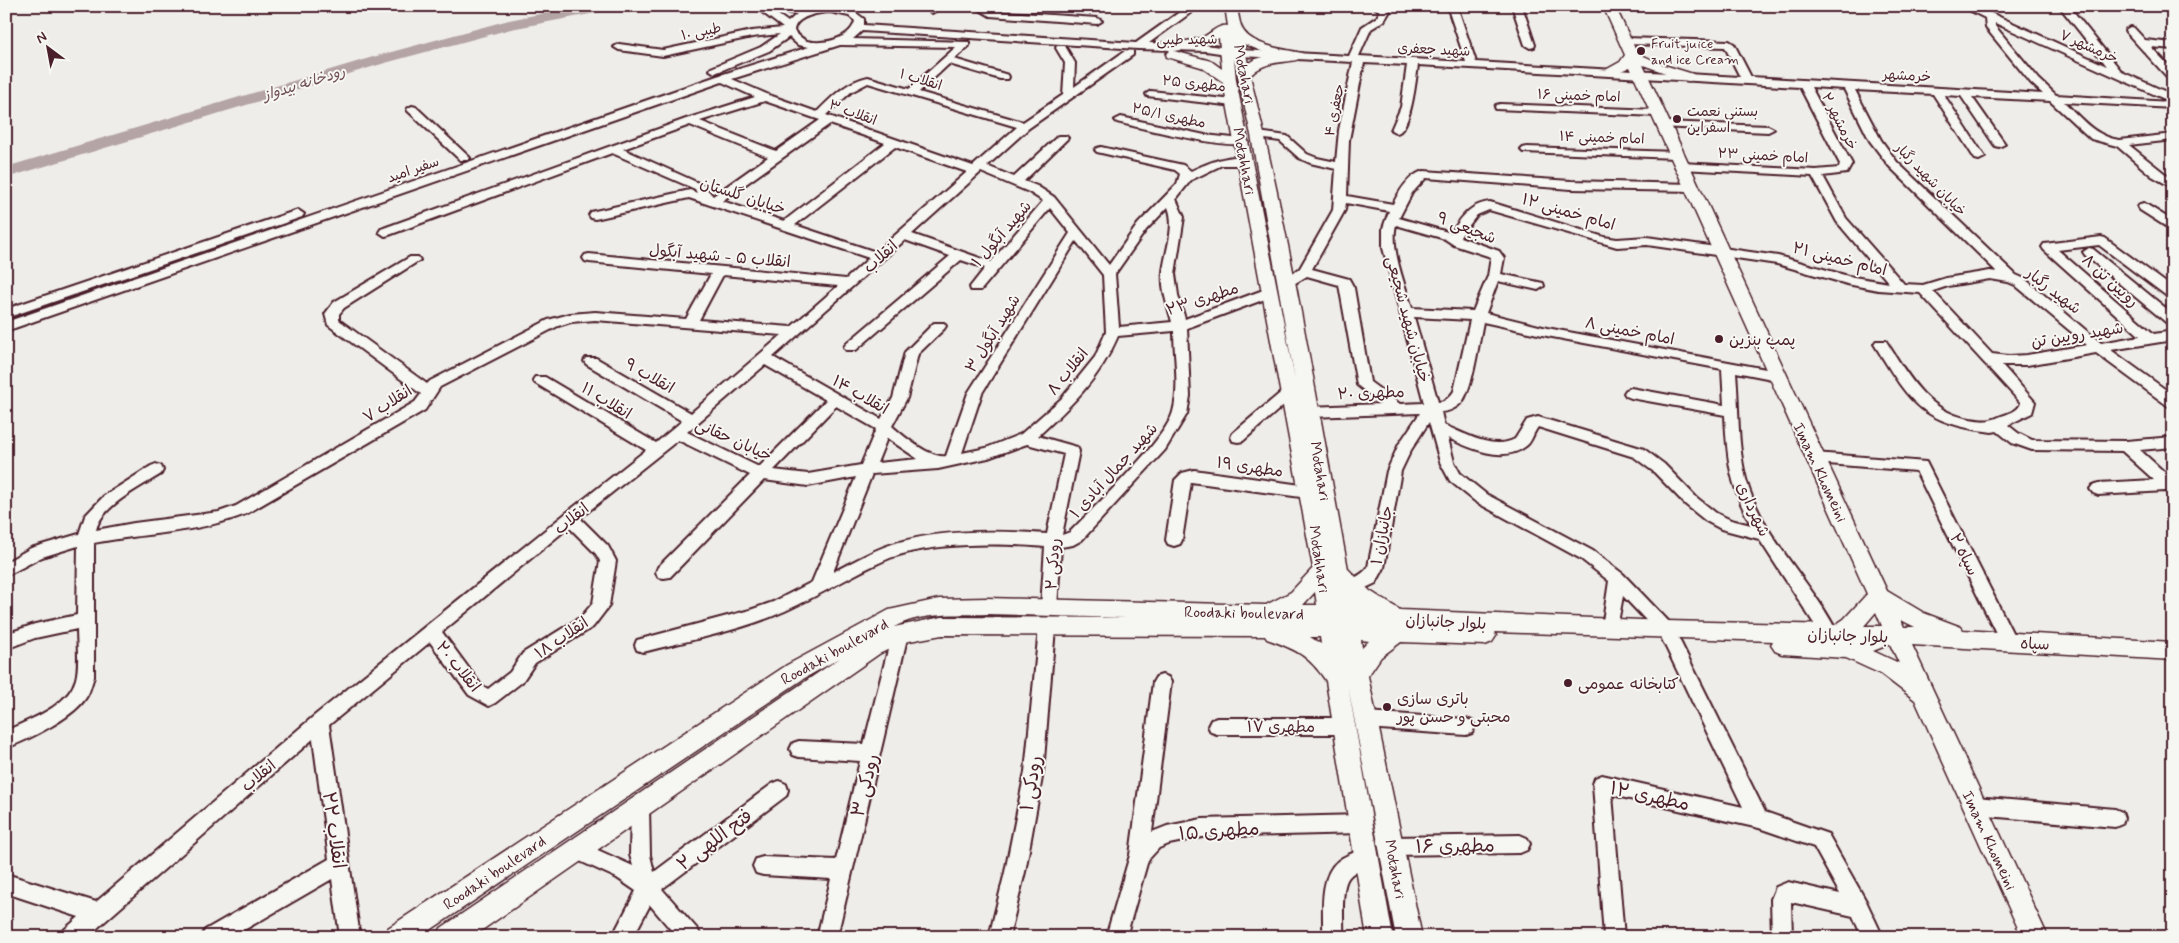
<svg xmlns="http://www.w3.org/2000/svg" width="2179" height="943" font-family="Mynerve,'Playpen Sans Arabic',sans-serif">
	<rect width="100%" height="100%" fill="#efedea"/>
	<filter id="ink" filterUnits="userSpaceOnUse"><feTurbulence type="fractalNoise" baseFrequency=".02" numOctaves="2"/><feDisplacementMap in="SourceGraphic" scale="10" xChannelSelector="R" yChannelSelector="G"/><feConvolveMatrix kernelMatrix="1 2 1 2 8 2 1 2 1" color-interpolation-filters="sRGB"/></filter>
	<g filter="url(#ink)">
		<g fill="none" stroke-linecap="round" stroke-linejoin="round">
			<path fill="#b4a4a5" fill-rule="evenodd" d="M581,6H614L611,9L606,11L511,29L385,63L6,178V167L373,57L509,20Z"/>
			<g stroke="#4a1f2b" stroke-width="4">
				<path id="minor" d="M754,6H766L788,22L797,14L777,11L770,6C783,6 797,11 809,10C830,8 846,3 864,19V25L1136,43L1188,6H1200L1149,43L1206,45L1240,50L1349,56L1362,27L1377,17L1380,11L1372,6H1387L1390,11L1384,21L1371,29L1359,56L1466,62L1447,6H1457L1476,62L1740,77L1725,47L1625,44L1620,41L1625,38L1729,41L1734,44L1751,77L2043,94L2031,83L1986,28L1985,18L1961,6H1975L1993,14L2107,66L2059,6H2069L2122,72L2173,95V108L2064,102C2081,118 2095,137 2120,140L2173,134V140L2129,145L2173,180V188L2152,176L2117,146L2091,139L2050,101L1972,97L2005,144L1999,147L1995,146L1961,96L1944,95L1985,157L1979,160L1975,159L1933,94L1855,90L1881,140L1897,162L2016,275L2025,279L2101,343L2140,336L2044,250L2042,247L2044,244L2101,237L2105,238L2173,288V298L2168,297L2099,245L2058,250L2154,334L2173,331V340L2111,350L2173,395V407L2168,406L2096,353L2027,365H2002L2035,402L2032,413L2008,425L2018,433L2032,440L2126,441L2173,437V447L2140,450L2173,480V493L2165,491L2098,495L2093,493L2090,489L2093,485L2098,483L2154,480L2122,451L2032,450L2012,443L1997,431L1992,432C1920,423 1910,402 1874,344L1876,341H1886C1907,374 1927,412 1970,419C1983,421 1987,422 1999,417C2007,414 2019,411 2021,403L1920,293L1878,290L1847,284L1777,264L1647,245L1617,247L1489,210L1477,215L1460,237L1499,251L1504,258L1501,274L1543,283L1544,286L1538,290L1498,281L1486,313L1547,328L1782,372L1784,375L1782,378L1777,380L1736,372C1739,407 1737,445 1746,479C1762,538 1812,581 1838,634L1836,639L1830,641L1824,639L1759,539L1721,529L1706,521L1686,505L1654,472L1634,457L1538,427C1533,433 1532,442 1526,446C1504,464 1469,448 1448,438L1454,462L1460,473L1486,494L1593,551L1623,574L1672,625L1765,812L1828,834L1866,901L1883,937H1862L1853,916L1791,902L1792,937H1772L1771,899L1776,887L1788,882L1840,894L1814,847L1759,828L1612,795L1624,937H1604L1593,784L1595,778L1602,775L1743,807L1660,635L1623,596L1616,633L1610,635L1604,633L1602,628L1609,581L1581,559L1476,502L1450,481L1440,462L1429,422L1411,450L1401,471L1384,568L1376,583L1351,595L1345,593L1343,588C1348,578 1362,577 1368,567L1387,471L1399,444L1420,413L1310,417L1305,416L1303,412L1305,408L1310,407L1381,404L1357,385L1339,285L1307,276L1287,288L1281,284L1300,268L1333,210L1336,169L1310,163L1299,158L1280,141L1258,138L1252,135L1258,132L1287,136L1307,154L1317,158L1336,162L1339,130L1353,62L1240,56L1206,51L1138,49L862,31L853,39L969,42V46L954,59L1008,75L1009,77L1008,79H1000L949,64L919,92L1023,122L1063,95L1065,63L1056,48L1057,46H1065L1075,63L1074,87L1125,51H1133V55L1029,128L987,166L1014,177L1058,136H1066L1068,138L1066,140L1024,181L1037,186L1054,197L1109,265L1138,224L1177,184L1180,174L1175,170L1097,152L1095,150L1097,148L1101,147L1183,165L1191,171C1204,165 1238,149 1251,162L1245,165H1222L1191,180L1176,199L1184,217L1175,274L1178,295L1185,319L1266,289H1276L1277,292L1276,295L1187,328L1190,396L1187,414L1165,450L1082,540L1073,545L1061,547L1057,607L1055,612L1049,614L1043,612L1041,607L1045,547C999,543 933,542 890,558C854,573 821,595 785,611C741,631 690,640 643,652L637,650L635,645L637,640L750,610L773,602L812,582L856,477L808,486L764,480L670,577L664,578L658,577L656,572L658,567L750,475L678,440L580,518L608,546L616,561L609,606L593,627L535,663L522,682L495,703L489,706L469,695L430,642L329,725L360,937H340L332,879L232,937H202L205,930L329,859L313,739L87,937H61L64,930L79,917L6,893V874L96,902L314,716L565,514L646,450L535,383L533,380L535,377H545L656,443L682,421L586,364L584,361L586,358H596L691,413L782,335L595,320L571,322L558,326L440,387L425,410L246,514C199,533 144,533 94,543V677C91,684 90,693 85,699C72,718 28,740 6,748V731C30,719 68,707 76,679C80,664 77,644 77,629L35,638L6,649V634L35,624L77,615L78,546L42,557L6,576V562L31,548L79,534L85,516L104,496L151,466L156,464L161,466L163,470L161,474C141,487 101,506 96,530L134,523L219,512L236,506L415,402L421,394L328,325L325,314L334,302L410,257H418L420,260L344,308L339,314V320L427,384L430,381L548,320L570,314L595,312L686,319L711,274L589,262L585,261L583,258L585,255L589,254L846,279L869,258L689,198L595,219L591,218L589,215L591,212L595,211L690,190L697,193L695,189L612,153L389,235L385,236L379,232L381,229L686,119L755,97L722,82L6,331V322L717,76L809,47L798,45L789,37L769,51L715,73L710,70L711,68L761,47L780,34L752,37L663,56L619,50L614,47L619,44L663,50L752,31L783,28ZM830,12L849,16L855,21C851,39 823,45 807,41C802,39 798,35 794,31C795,16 818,13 830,12ZM1995,23L2169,101L2170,102L2056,95L2039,79L1995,26ZM840,45H842L956,47L909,89L868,77C846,82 833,96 817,112L769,95L732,79ZM1364,63L1407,65L1401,107L1391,130L1397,133C1411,130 1416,79 1418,65L1800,87L1840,164L1839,168L1816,170L1681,163L1675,166L1681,169L1812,176L1837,222L1889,283L1848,276L1778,256L1647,237L1617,239L1604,237L1490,202C1470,204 1462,217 1451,233L1399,218L1412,193L1426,178L1571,189L1696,191L1698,188L1692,184L1571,181L1424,171C1409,174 1399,192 1393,204L1347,196L1349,140ZM868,83L1017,127L973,166L826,115L851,92ZM1811,87L1844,89L1870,141L1889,166L1997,272L1990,271L1946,278L1923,285L1904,284L1846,218L1823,176L1847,173L1852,164ZM765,101L820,120L776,151L700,121ZM830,124L885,143L784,221L722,201ZM690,125L768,157L713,196L703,185L623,149ZM895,147L967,172L876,252L795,225ZM981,172L1029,192L1043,201L991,262L912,234ZM1346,203L1389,211L1383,228V248L1424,403L1400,404L1370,382L1354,288L1349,279L1312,269L1345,210ZM1168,207C1176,227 1165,252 1163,272C1161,289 1168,306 1172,322L1119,327L1115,274L1146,230ZM1050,208L1070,233L968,393L946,456C931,459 903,436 892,426L907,398L918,354L944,329L946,326L944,323H934L905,352L893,398L881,419L773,357L905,240L950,256L846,344L844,347L846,350H856L961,260L985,268L970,287L971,290H981ZM1396,225L1445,239L1454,245L1491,257L1488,276L1473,311L1412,308C1405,285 1390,248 1396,225ZM1076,241L1103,275L1106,332L1095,357L1061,399L1021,434L986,448L962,453L982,393ZM723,275L838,286L791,327L699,320ZM1990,279L2008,282L2015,285L2087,345L2027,355L2009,356L1992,354L1933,291L1948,286ZM1414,317L1470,320L1454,391C1450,397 1445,402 1438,402ZM1483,322L1547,336L1722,369L1724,405L1631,388L1626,390L1624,393L1626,396L1631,398L1725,415C1727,459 1730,485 1751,525L1731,520L1716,513L1696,497L1664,464L1644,449L1538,417L1527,420L1515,439C1493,451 1464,433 1444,425L1441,412C1448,412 1457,408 1462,402C1473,388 1479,341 1483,322ZM1174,331C1174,356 1180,387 1173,412C1165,441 1094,507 1070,532L1062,535L1079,451L1077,447L1038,436C1071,406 1100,378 1118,336ZM765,365L826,400L759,467L687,432ZM836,406L876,429L861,465L808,474L774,470ZM887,438L918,459L877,463ZM1027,444L1064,454L1047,534C996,530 932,529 884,547C866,554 849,564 833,572L872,474L938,469L988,458ZM569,527L596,554L600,561L593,603L581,617L523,653L510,672L488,689L481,685L442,632Z
					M921,6H933L937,10L932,13Z
					M973,6C985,6 994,11 1005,12L1097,18L1102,21L1097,24L990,16Z
					M1512,6H1522L1535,45L1534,47L1530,48L1525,45Z
					M2162,6H2172L2173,16L2170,15Z
					M2130,27L2134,28L2145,40L2173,43V49L2151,47L2173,70V80L2169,79L2126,32L2125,30Z
					M1151,91L1234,100L1239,103L1234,106L1147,96L1146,94Z
					M1500,104L1657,110L1662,113L1657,116L1496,109L1495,107L1496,105Z
					M412,106L416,107L468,156L470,158L468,160H460L408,111L407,109Z
					M1121,117L1205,135L1242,139L1248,142C1238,152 1136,127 1117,122L1115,120Z
					M1663,122L1768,126L1774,129L1768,132L1659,127L1657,125L1659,123Z
					M1527,147L1676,152L1682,155L1676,158L1523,152L1521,150L1523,148Z
					M2144,203L2173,221V231L2140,210L2138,207L2140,204Z
					M298,210L304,214L302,217L6,318V309Z
					M2089,248L2093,249L2173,314V325L2168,324L2085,255L2083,252Z
					M1290,387L1295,389L1297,392L1295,395L1243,441L1238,442L1233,441L1231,437L1233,433L1285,389Z
					M1815,453L1926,462L2017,642L2015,647L2009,649L2003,647L1916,471L1815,463L1810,462L1808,458L1810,454Z
					M1194,470L1308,486L1313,488L1316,492L1313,496L1308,498L1191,482L1182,540L1180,544L1174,546L1168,544L1166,540L1175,480L1182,473Z
					M1047,621L1053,623L1055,628L1043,772L1025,872L1009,937H989L1005,872L1025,772L1039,628L1041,623Z
					M900,627L906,629L908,634L837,937H817L831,879L763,875L756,873L753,866L756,859L763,857L836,860L860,761L799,757L793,755L790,749L793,743L799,741L864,744L892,634L894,629Z
					M1162,675L1168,677L1171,682L1152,832L1167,826L1202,819L1361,815L1368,818L1370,824L1368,830L1361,833L1202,837L1169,844L1159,848L1148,860L1126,937H1106L1130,855L1153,682L1156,677Z
					M1366,712L1466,719L1472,721L1475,727L1472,733L1466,735L1366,728L1360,726L1357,720L1360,714Z
					M1217,718H1344L1350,720L1353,726L1350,732L1344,734H1217L1211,732L1208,726L1211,720Z
					M779,781L786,784L788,790L786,796L662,889L698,930L701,937H677L650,905L633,937H612L636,891L617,878L571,857L568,850L571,843L578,841L633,866L630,855L631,807L633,801L640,798L647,801L649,807L650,855L654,872L772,784Z
					M1975,797L2115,809L2122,812L2124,818L2122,824L2115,827L1975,815L1968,812L1966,806L1968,800Z
					M1520,835L1527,838L1530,844L1527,850L1520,853L1391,855L1384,852L1381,846L1384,840L1391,837Z
					M1367,848L1374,850L1377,857L1374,864C1366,867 1355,870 1349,877C1340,887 1344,923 1343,937H1323C1324,915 1318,877 1338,861C1346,855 1357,851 1367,848Z"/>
			</g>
			<g stroke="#4a1f2b" stroke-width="3">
				<path id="major" d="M1225,6H1237C1238,13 1239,20 1241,26C1248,46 1284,49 1302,53L1303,56C1294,66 1268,56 1250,76C1291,238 1317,404 1348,569L1370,591L1400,610L1666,621L1835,625L1844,619L1867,594L1630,67L1609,76L1602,72L1620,62L1625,55L1603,6H1615L1637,53L1664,65L1693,74L1695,77L1693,80L1688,81L1643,65L1887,591L1924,613L1961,627L1963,630L2173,642V660L1912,645L2048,937H2022L1915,700L1881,674L1846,658L1782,654L1775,651L1771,645L1773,641L1494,632L1496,636L1492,642L1485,645L1401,642L1381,657L1368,676L1422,937H1396L1348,686L1393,937H1367L1326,681C1309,655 1295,649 1267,639L1265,636L942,635L904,642L879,654L472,937H437L441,928L840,658L803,679L420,937H384L388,928L787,665L889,610L939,599L987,598L1266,605L1291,592L1313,568L1223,82L1201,67L1167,57L1166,54L1170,51L1165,47L1166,44C1179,41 1191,42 1203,37C1212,33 1218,24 1228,26ZM1219,38L1222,69L1211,61L1174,51L1204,45ZM1244,44L1271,55L1256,59L1248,64ZM1234,58L1251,135L1295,380L1236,80ZM1315,592L1317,605H1303ZM1876,612L1882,626H1864ZM987,614L1127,618L942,617L894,627C921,612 957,615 987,614ZM1901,620L1915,627H1904ZM1310,637H1320L1321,644ZM1361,640L1369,641L1362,648ZM1885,644H1890L1899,663L1873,651L1883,647Z"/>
			</g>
			<use href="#minor" fill="#f6f6f2" fill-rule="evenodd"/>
			<use href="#major" fill="#f6f6f2" fill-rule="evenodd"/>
		</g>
	</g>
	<g fill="#4a1f2b" stroke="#f6f6f2" stroke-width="2">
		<circle cx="1641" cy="51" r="5"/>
		<circle cx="1677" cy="119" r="5"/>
		<circle cx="1719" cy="339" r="5"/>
		<circle cx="1568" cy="683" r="5"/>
		<circle cx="1387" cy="707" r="5"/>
	</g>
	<g text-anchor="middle" stroke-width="4" stroke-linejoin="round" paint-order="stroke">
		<g font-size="14" fill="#4a1f2b" stroke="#f6f6f2">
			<text transform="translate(701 31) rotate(-12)" y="5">طیبی ۱۰</text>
			<text transform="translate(1187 39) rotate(-1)" y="5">شهید طیبی</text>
			<text transform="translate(2089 46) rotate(24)" y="5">خرمشهر ۷</text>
			<text transform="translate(1434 49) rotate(3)" y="5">شهید جعفری</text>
			<text transform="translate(1907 75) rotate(3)" y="5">خرمشهر</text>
			<text transform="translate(921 79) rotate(17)" y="5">انقلاب ۱</text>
			<text transform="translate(1194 83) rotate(6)" y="5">مطهری ۲۵</text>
			<text transform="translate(1579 95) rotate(2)" y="5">امام خمینی ۱۶</text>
			<text transform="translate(1334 110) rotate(-79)" y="5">جعفری ۴</text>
			<text transform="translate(853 112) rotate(20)" y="5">انقلاب ۳</text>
			<text transform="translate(1169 115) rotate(12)" y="5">مطهری ۲۵/۱</text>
			<text transform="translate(1840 121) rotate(63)" y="5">خرمشهر ۲</text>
			<text transform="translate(1602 137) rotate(2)" y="5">امام خمینی ۱۴</text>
			<text transform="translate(1763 155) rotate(3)" y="5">امام خمینی ۲۳</text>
			<text transform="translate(413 169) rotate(-19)" y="5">سفیر امید</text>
			<text transform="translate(1931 179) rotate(46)" y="5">خیابان شهید رگبار</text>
		</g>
		<g font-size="14" fill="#4a1f2b" stroke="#f6f6f2" text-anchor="start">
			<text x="1651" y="48">Fruit juice<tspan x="1651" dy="16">and ice Cream</tspan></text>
			<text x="1687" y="116">بستنی نعمت<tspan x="1687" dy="16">اسفراین</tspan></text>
		</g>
		<g font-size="15" font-style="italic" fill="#6f4e56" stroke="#f6f6f2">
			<text transform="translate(304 83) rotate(-17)" y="5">رودخانه بیدواز</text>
		</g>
		<g font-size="16" fill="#4a1f2b" stroke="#f6f6f2">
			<text transform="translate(1245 74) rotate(78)" y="6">Motahari</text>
			<text transform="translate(1245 161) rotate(79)" y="6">Motahhari</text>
			<text transform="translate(743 195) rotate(18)" y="6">خیابان گلستان</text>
			<text transform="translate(1569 211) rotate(16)" y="6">امام خمینی ۱۲</text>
			<text transform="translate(1467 227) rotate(21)" y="6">شجیعی ۹</text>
			<text transform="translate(1001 233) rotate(-49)" y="6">شهید آبگول ۱</text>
			<text transform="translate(720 255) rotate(5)" y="6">انقلاب ۵ - شهید آبگول</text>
			<text transform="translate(880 256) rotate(-42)" y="6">انقلاب</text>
			<text transform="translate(1840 258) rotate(14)" y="6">امام خمینی ۲۱</text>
			<text transform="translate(2111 280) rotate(42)" y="6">رویین تن ۸</text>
			<text transform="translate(2054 290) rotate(38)" y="6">شهید رگبار</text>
			<text transform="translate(1202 298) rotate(-18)" y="6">مطهری ۲۳</text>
			<text transform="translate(1409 319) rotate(75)" y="6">خیابان شهید شجیعی</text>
			<text transform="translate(1630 330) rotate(11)" y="6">امام خمینی ۸</text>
			<text transform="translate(992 333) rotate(-58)" y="6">شهید آبگول ۳</text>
			<text transform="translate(2077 334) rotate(-9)" y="6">شهید رویین تن</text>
			<text transform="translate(1067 371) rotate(-51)" y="6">انقلاب ۸</text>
			<text transform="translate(650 375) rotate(30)" y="6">انقلاب ۹</text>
			<text transform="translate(1371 392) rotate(-2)" y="6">مطهری ۲۰</text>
			<text transform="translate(861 394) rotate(30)" y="6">انقلاب ۱۴</text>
			<text transform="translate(607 400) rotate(31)" y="6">انقلاب ۱۱</text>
			<text transform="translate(387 403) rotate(-33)" y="6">انقلاب ۷</text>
			<text transform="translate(734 439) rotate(24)" y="6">خیابان حقانی</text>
			<text transform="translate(1250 466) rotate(8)" y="6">مطهری ۱۹</text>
			<text transform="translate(1113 470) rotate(-48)" y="6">شهید جمال آبادی ۱</text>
			<text transform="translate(1321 471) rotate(80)" y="6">Motahari</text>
			<text transform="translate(1821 472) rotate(65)" y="6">Imam Khomeini</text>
			<text transform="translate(1754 509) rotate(65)" y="6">شهرداری</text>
			<text transform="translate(571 518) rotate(-39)" y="6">انقلاب</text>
			<text transform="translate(1381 535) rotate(-79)" y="6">جانبازان ۱</text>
			<text transform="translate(1965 554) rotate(64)" y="6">سپاه ۲</text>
			<text transform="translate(1320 559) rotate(81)" y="6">Motahhari</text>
			<text transform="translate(1052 564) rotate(-86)" y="6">رودکی ۲</text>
			<text transform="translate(1244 612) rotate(1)" y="6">Roodaki boulevard</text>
			<text transform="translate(1446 621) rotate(3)" y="6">بلوار جانبازان</text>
			<text transform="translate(1848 635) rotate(2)" y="6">بلوار جانبازان</text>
			<text transform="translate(561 637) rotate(-34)" y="6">انقلاب ۱۸</text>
			<text transform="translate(2035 643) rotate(3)" y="6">سپاه</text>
			<text transform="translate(834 651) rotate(-29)" y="6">Roodaki boulevard</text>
			<text transform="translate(459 666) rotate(51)" y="6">انقلاب ۲۰</text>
			<text x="1281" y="732">مطهری ۱۷</text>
			<text transform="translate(258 775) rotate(-40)" y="6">انقلاب</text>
			<text transform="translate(1990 840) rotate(65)" y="6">Imam Khomeini</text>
			<text transform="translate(1396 869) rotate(79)" y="6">Motahari</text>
			<text transform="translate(494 872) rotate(-34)" y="6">Roodaki boulevard</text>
		</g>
		<g font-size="16" fill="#4a1f2b" stroke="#f6f6f2" text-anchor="start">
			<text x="1729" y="345">پمپ بنزین</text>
			<text x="1578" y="689">کتابخانه عمومی</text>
			<text x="1397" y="704">باتری سازی<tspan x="1397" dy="18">محبتی و حسن پور</tspan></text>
		</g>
		<g font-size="19" fill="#4a1f2b" stroke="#f6f6f2">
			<text transform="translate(1030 783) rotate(-81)" y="7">رودکی ۱</text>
			<text transform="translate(864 785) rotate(-76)" y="7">رودکی ۳</text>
			<text transform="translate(1650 795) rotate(12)" y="7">مطهری ۱۲</text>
			<text transform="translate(335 830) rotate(82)" y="7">انقلاب ۲۲</text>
			<text transform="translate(1219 830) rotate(-4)" y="7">مطهری ۱۵</text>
			<text transform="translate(714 839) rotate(-37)" y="7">فتح اللهی ۲</text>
			<text transform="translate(1455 845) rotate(-1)" y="7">مطهری ۱۶</text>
		</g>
	</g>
	<rect width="2179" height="943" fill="none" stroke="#f6f6f2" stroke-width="25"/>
	<rect x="12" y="12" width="2154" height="918" fill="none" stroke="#4a1f2b" stroke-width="2" filter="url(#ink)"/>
	<g transform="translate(48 48) rotate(328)" stroke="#f6f6f2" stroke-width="4" paint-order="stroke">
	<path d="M0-4L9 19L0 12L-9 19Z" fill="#4a1f2b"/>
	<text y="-8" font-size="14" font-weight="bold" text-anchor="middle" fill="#4a1f2b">N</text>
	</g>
</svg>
